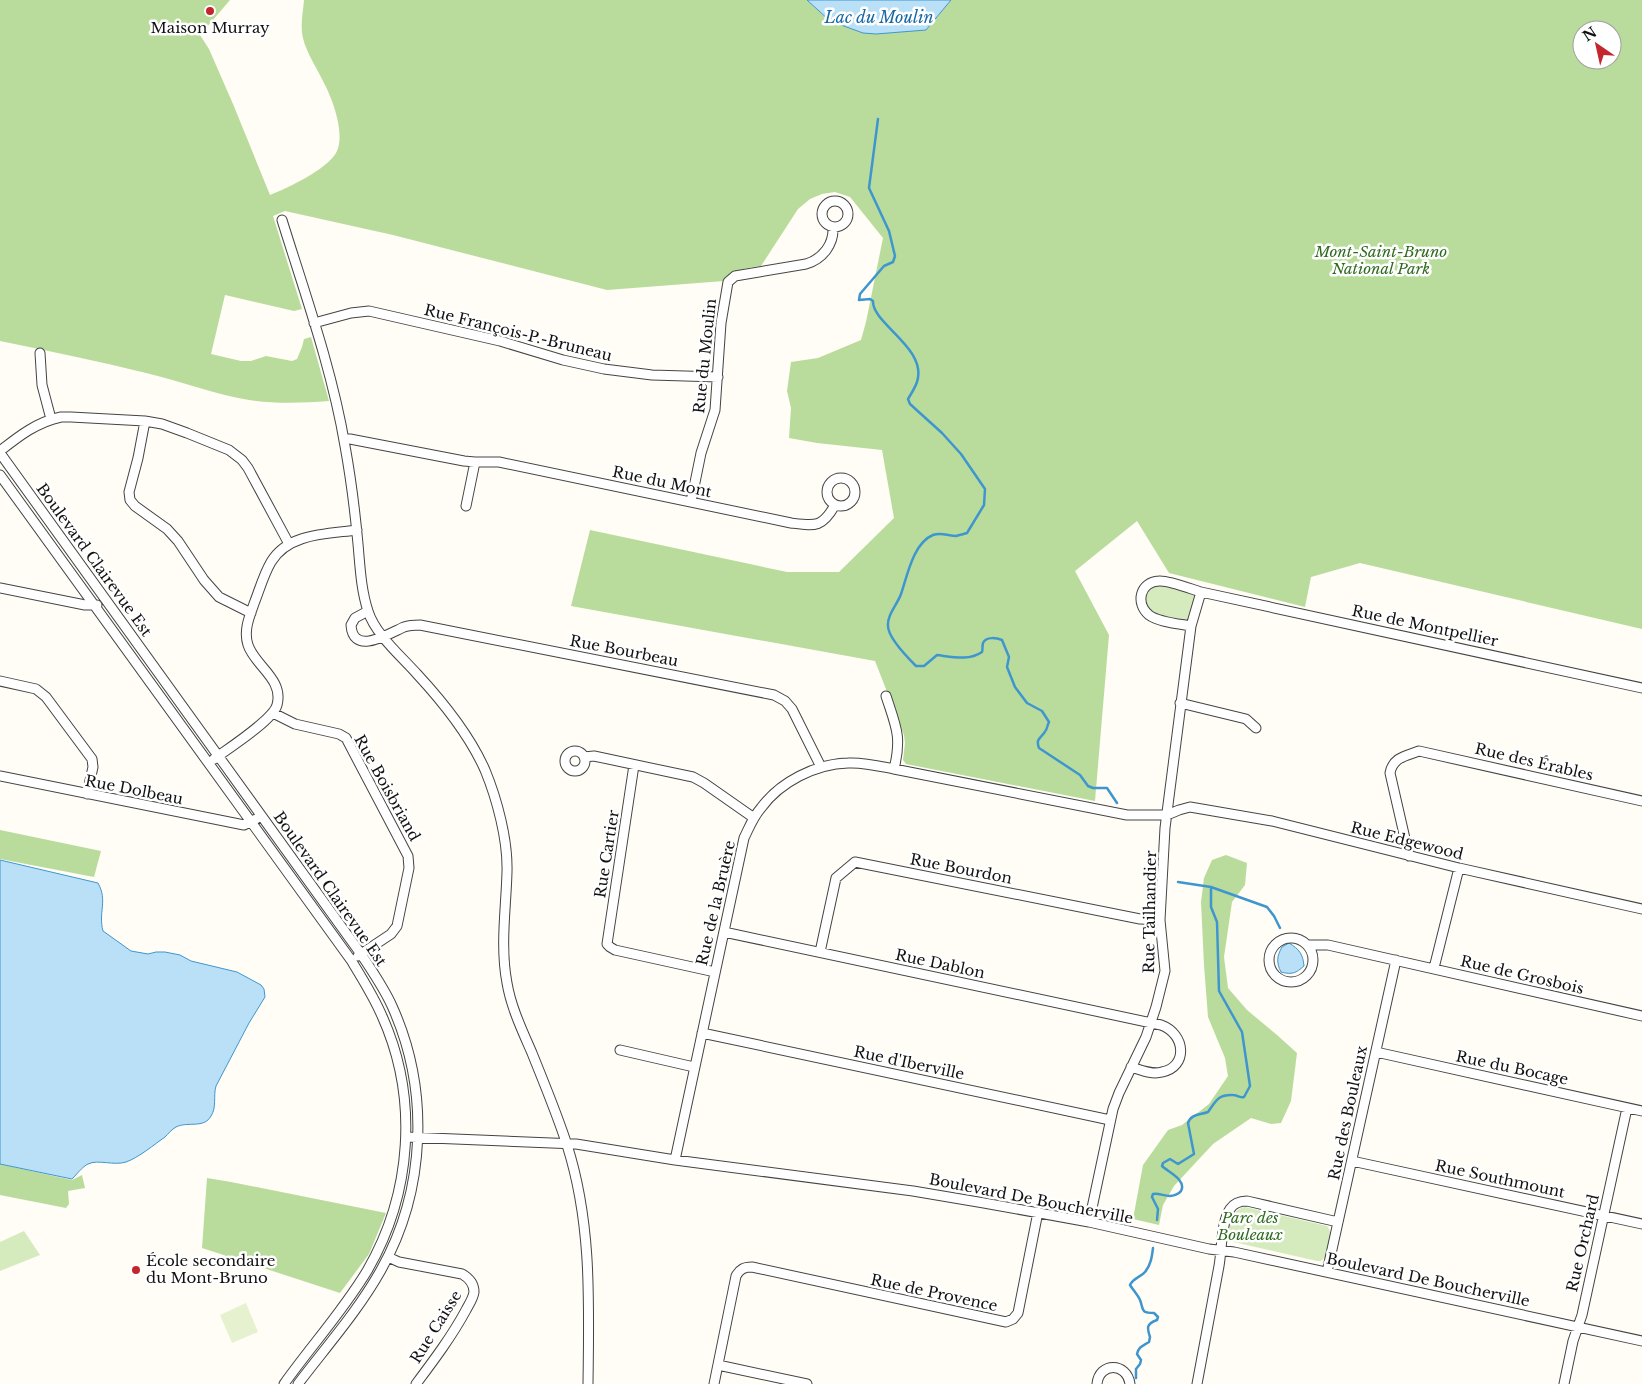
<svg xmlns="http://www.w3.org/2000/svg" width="1642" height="1384" font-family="'Libre Baskerville',serif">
	<rect width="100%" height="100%" fill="#fffdf5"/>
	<path fill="#d5ebbd" d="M1150,583L1201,592L1191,626L1149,615L1142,591Z
		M1245,1207L1327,1226C1334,1233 1327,1247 1325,1257L1321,1261H1317L1229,1241C1227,1229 1231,1209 1245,1207Z
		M24,1231L40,1255L0,1271V1242Z"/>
	<path fill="#b9dc9c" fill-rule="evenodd" d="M0,0H230L200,35L209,49L233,104L270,195C288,188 327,169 336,153C346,135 333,100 324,83C318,70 306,52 303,38C300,25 303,13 304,0H807L830,21L926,30L951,0H1642V629L1360,563L1311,577L1305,607L1169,573L1137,521L1075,571L1109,635L1095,801L906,764L903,760L905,743L904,735L875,661L571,606L590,530L787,572H839L894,518L882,450L817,443L789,438L791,408L787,391L791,362L818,358L861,340L866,322L883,238L850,197L835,192L822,194L810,199L798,209L761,266C746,268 733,269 724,281L607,290L393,235L285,211L273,216L302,309L294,311L225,295L211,354L241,361H251L266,356L292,361L297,359L302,347L304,339L311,337L329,401C302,403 276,404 249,400C214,394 180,381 146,373C97,361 49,351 0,341ZM1582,30H1612V60H1582Z
		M0,830L101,851L94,877L0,859Z
		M1226,855L1247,863L1245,885L1232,902L1224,957L1228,988L1247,1010L1277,1035L1297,1053L1291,1101L1281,1123L1271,1124L1251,1118L1213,1144L1174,1186L1163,1205L1159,1225L1133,1219L1143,1165L1168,1130L1182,1125L1209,1104L1228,1076L1225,1058L1208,1017L1204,965L1201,902L1204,878L1212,860Z
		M0,1164L72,1180L82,1175L85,1188L68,1191L69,1204L66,1208L0,1195Z
		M207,1178L231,1182L386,1213L369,1254L340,1293L202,1248Z"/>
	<path fill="#e6f2cf" d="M246,1303L258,1332L232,1343L220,1315Z"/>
	<path fill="#b9e0f7" stroke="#3f96cf" d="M807,0H951L926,30L876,34L863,33L830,21Z
		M0,860L98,883C108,901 98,912 103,931L131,951L148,954L156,952H165L180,955L191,961L237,972L261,985L264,989L265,997L249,1023L216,1086C213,1096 217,1107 211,1116C204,1129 188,1121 176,1127C172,1129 168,1134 165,1137C155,1144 138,1158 126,1162C114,1166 98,1159 88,1164C82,1167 77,1174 72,1179L0,1164Z
		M1289,943C1299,949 1303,954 1304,966C1296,973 1292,975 1281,972C1276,962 1277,956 1282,947Z"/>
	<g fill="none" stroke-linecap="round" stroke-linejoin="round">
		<path stroke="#3f96cf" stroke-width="2.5" d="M878,119L869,188L889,231L895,256L893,262L884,266L860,294L859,300L870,299L873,301C872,324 928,348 917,382C915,388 911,394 908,399L910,404L942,433L961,454L985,489L984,505L967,533C964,534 960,535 956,536C949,536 941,532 933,535C913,543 907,577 901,594C897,605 887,615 888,626C888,638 908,658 916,666H924L937,655C953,657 969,661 982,652C983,649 982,646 983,643C986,636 997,638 1002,640L1009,657L1007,667L1015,687L1027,703L1042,711L1049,722C1048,723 1047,729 1046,730C1042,738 1035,738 1039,748L1080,775L1088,786L1093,788H1107L1117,803
			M1211,887L1267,907L1274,916L1280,928
			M1157,1220L1158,1209L1152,1197L1153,1194C1159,1193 1164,1196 1170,1196C1173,1196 1179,1194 1181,1191C1187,1180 1168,1172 1162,1166L1163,1163L1170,1159L1178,1164L1194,1154L1188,1123C1191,1114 1200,1115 1208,1112C1215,1103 1217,1094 1233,1095C1238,1095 1238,1098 1244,1097L1250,1086L1242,1032L1219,991L1217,922L1211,907V887L1178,882
			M1136,1378V1369L1140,1364L1141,1360L1137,1354C1139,1346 1143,1346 1149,1342L1150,1337C1147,1328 1146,1324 1157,1320L1158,1317L1154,1313C1140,1313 1144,1310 1140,1300C1138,1295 1133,1290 1130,1285C1133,1278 1141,1277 1145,1272C1151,1265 1152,1256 1153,1248"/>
		<g stroke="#444" stroke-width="11">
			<path id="minor" d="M822 214a13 13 0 1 1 26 0a13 13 0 1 1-26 0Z
				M282,220C305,294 332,369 345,446C351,479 355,511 358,544C360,566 361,590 368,611C375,634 401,656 417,674C442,701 470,736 485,770C497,799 508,840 507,872C506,909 500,946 507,983C511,1007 522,1030 532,1053C544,1083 557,1114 567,1145C592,1223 589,1303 588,1384
				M314,323L351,313L369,311L500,341L563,360L604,369L652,375L718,377
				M40,353L42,385L51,419
				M145,421L138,458L129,492L130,500L135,506L167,529L178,541L204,580L219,597L251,613
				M344,439H350L464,461L475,462H499L791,523C815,526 822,528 835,505
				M0,451C19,436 37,422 61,417H71L145,421L162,424L187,433L229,450L242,460L248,468L289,544
				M0,453L361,954C372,971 384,988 392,1006C430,1090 426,1190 381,1270C358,1311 326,1347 298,1384
				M0,475L351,960C362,978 374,997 382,1016C419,1098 412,1194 367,1271C343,1311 311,1346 284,1384
				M827 492a14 14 0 1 1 28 0a14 14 0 1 1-28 0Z
				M691,502L701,453L715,410L721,323L728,282L735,276L806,264C823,259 834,244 833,227
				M466,506L475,462
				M0,588L85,605H97
				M368,611L355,618L351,625C353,657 390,633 404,627C410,625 415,625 420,625L774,695L785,701L792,709L821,767
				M1191,626C1180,624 1158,622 1149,615C1135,603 1140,582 1159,581C1168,580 1191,589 1201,592L1642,688
				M0,681L36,689L46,697L92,759L93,767L87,794
				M886,696C896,727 902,736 894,769
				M1180,703L1246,719L1256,728
				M273,713L295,724L339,734L346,738L408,856L409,868L397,926L391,934L358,956
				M565 761a10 10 0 1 1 20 0a10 10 0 1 1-20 0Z
				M584,757L594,756L693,777L704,783L754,818
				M214,759C229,748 273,720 277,705C284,679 255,666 248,645C243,630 250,615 255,601C260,588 264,574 271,562C288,533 327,534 357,530
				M634,765L607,944L610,947L615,950L715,972
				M0,776L244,825L256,819
				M1409,856L1390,773C1393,757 1406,756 1419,751L1642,801
				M724,932L1161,1025C1186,1034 1188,1067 1162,1072C1152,1075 1141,1070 1131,1067
				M1269 960a22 22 0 1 1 44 0a22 22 0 1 1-44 0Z
				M1308,945H1328L1642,1016
				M820,952L836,878L855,862L1140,919L1160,920
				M1434,968L1459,868
				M702,1033L1110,1120
				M620,1050L694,1067
				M1376,1052L1642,1111
				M406,1137L576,1144L675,1160L913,1191L984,1203L1089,1222L1209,1249L1234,1252L1642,1341
				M675,1160L744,838C749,828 753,817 761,808C780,782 815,764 848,763C863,762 879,766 894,769L1127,815H1167L1179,810L1190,807L1272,821L1459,868L1642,909
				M1352,1161L1642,1224
				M1089,1222L1113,1109L1119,1093L1146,1037L1156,1007L1165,971L1160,920L1165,828L1191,626L1201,592
				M388,1257L399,1262L462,1274C469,1278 474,1284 474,1292C473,1299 469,1304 466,1310C452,1336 434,1360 416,1384
				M1327,1272L1396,960
				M718,1365L807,1384
				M714,1384L736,1276C740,1269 744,1267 752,1267L1006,1322L1013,1319L1018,1313L1038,1212
				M1097,1384C1099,1362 1127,1362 1130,1384
				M1197,1384C1204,1345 1212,1305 1219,1266C1222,1249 1221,1223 1230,1209C1234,1203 1240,1201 1247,1201L1338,1222
				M1564,1384L1573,1341L1582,1315L1627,1108"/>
		</g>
		<use href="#minor" stroke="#fff" stroke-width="9"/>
	</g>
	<g fill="#c4262e" stroke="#fff" stroke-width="2">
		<circle cx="210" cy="11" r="5"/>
		<circle cx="136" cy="1270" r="5"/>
	</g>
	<g text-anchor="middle" stroke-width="5" stroke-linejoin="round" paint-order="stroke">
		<g font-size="15" fill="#111" stroke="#fff">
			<text x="210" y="33">Maison Murray</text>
			<text x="146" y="1266" text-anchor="start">École secondaire<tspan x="146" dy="17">du Mont-Bruno</tspan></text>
		</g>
		<g font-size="15" font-style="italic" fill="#2f6b1f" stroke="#fff">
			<text x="1381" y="257">Mont-Saint-Bruno<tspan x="1381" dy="17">National Park</tspan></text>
			<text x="1250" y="1223">Parc des<tspan x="1250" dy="17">Bouleaux</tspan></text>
		</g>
		<g font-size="15" fill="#111" stroke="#fff">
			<text transform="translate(518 333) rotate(14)" y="5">Rue François-P.-Bruneau</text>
			<text transform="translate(705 356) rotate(-84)" y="5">Rue du Moulin</text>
			<text transform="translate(662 482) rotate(12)" y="5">Rue du Mont</text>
			<text transform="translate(94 560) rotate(54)" y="5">Boulevard Clairevue Est</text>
			<text transform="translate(1425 626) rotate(12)" y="5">Rue de Montpellier</text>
			<text transform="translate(624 651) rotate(11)" y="5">Rue Bourbeau</text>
			<text transform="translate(1534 762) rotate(13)" y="5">Rue des Érables</text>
			<text transform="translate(387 788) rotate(61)" y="5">Rue Boisbriand</text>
			<text transform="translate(134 790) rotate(11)" y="5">Rue Dolbeau</text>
			<text transform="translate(1407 841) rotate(14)" y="5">Rue Edgewood</text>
			<text transform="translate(607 854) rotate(-81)" y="5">Rue Cartier</text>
			<text transform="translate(961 869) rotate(11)" y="5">Rue Bourdon</text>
			<text transform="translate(330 889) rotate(55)" y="5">Boulevard Clairevue Est</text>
			<text transform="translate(716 903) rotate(-77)" y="5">Rue de la Bruère</text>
			<text transform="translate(1150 912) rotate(-89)" y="5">Rue Tailhandier</text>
			<text transform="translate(940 964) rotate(12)" y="5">Rue Dablon</text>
			<text transform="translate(1522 975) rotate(13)" y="5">Rue de Grosbois</text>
			<text transform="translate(909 1063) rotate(12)" y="5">Rue d'Iberville</text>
			<text transform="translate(1512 1068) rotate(12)" y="5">Rue du Bocage</text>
			<text transform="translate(1348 1113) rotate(-78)" y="5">Rue des Bouleaux</text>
			<text transform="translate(1500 1179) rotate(12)" y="5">Rue Southmount</text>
			<text transform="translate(1031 1199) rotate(11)" y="5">Boulevard De Boucherville</text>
			<text transform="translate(1583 1243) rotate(-77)" y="5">Rue Orchard</text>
			<text transform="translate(1428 1280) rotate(12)" y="5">Boulevard De Boucherville</text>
			<text transform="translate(934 1293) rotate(12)" y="5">Rue de Provence</text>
			<text transform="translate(436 1327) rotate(-58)" y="5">Rue Caisse</text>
		</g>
		<g font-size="16" font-style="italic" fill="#1768a6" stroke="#fff">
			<text x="879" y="23">Lac du Moulin</text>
		</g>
	</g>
	<g transform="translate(1597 45) rotate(326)"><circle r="24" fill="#ffffff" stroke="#a0a0a0"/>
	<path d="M0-4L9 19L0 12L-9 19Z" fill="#c4262e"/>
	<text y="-8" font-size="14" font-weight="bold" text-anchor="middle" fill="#111111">N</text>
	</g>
</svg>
